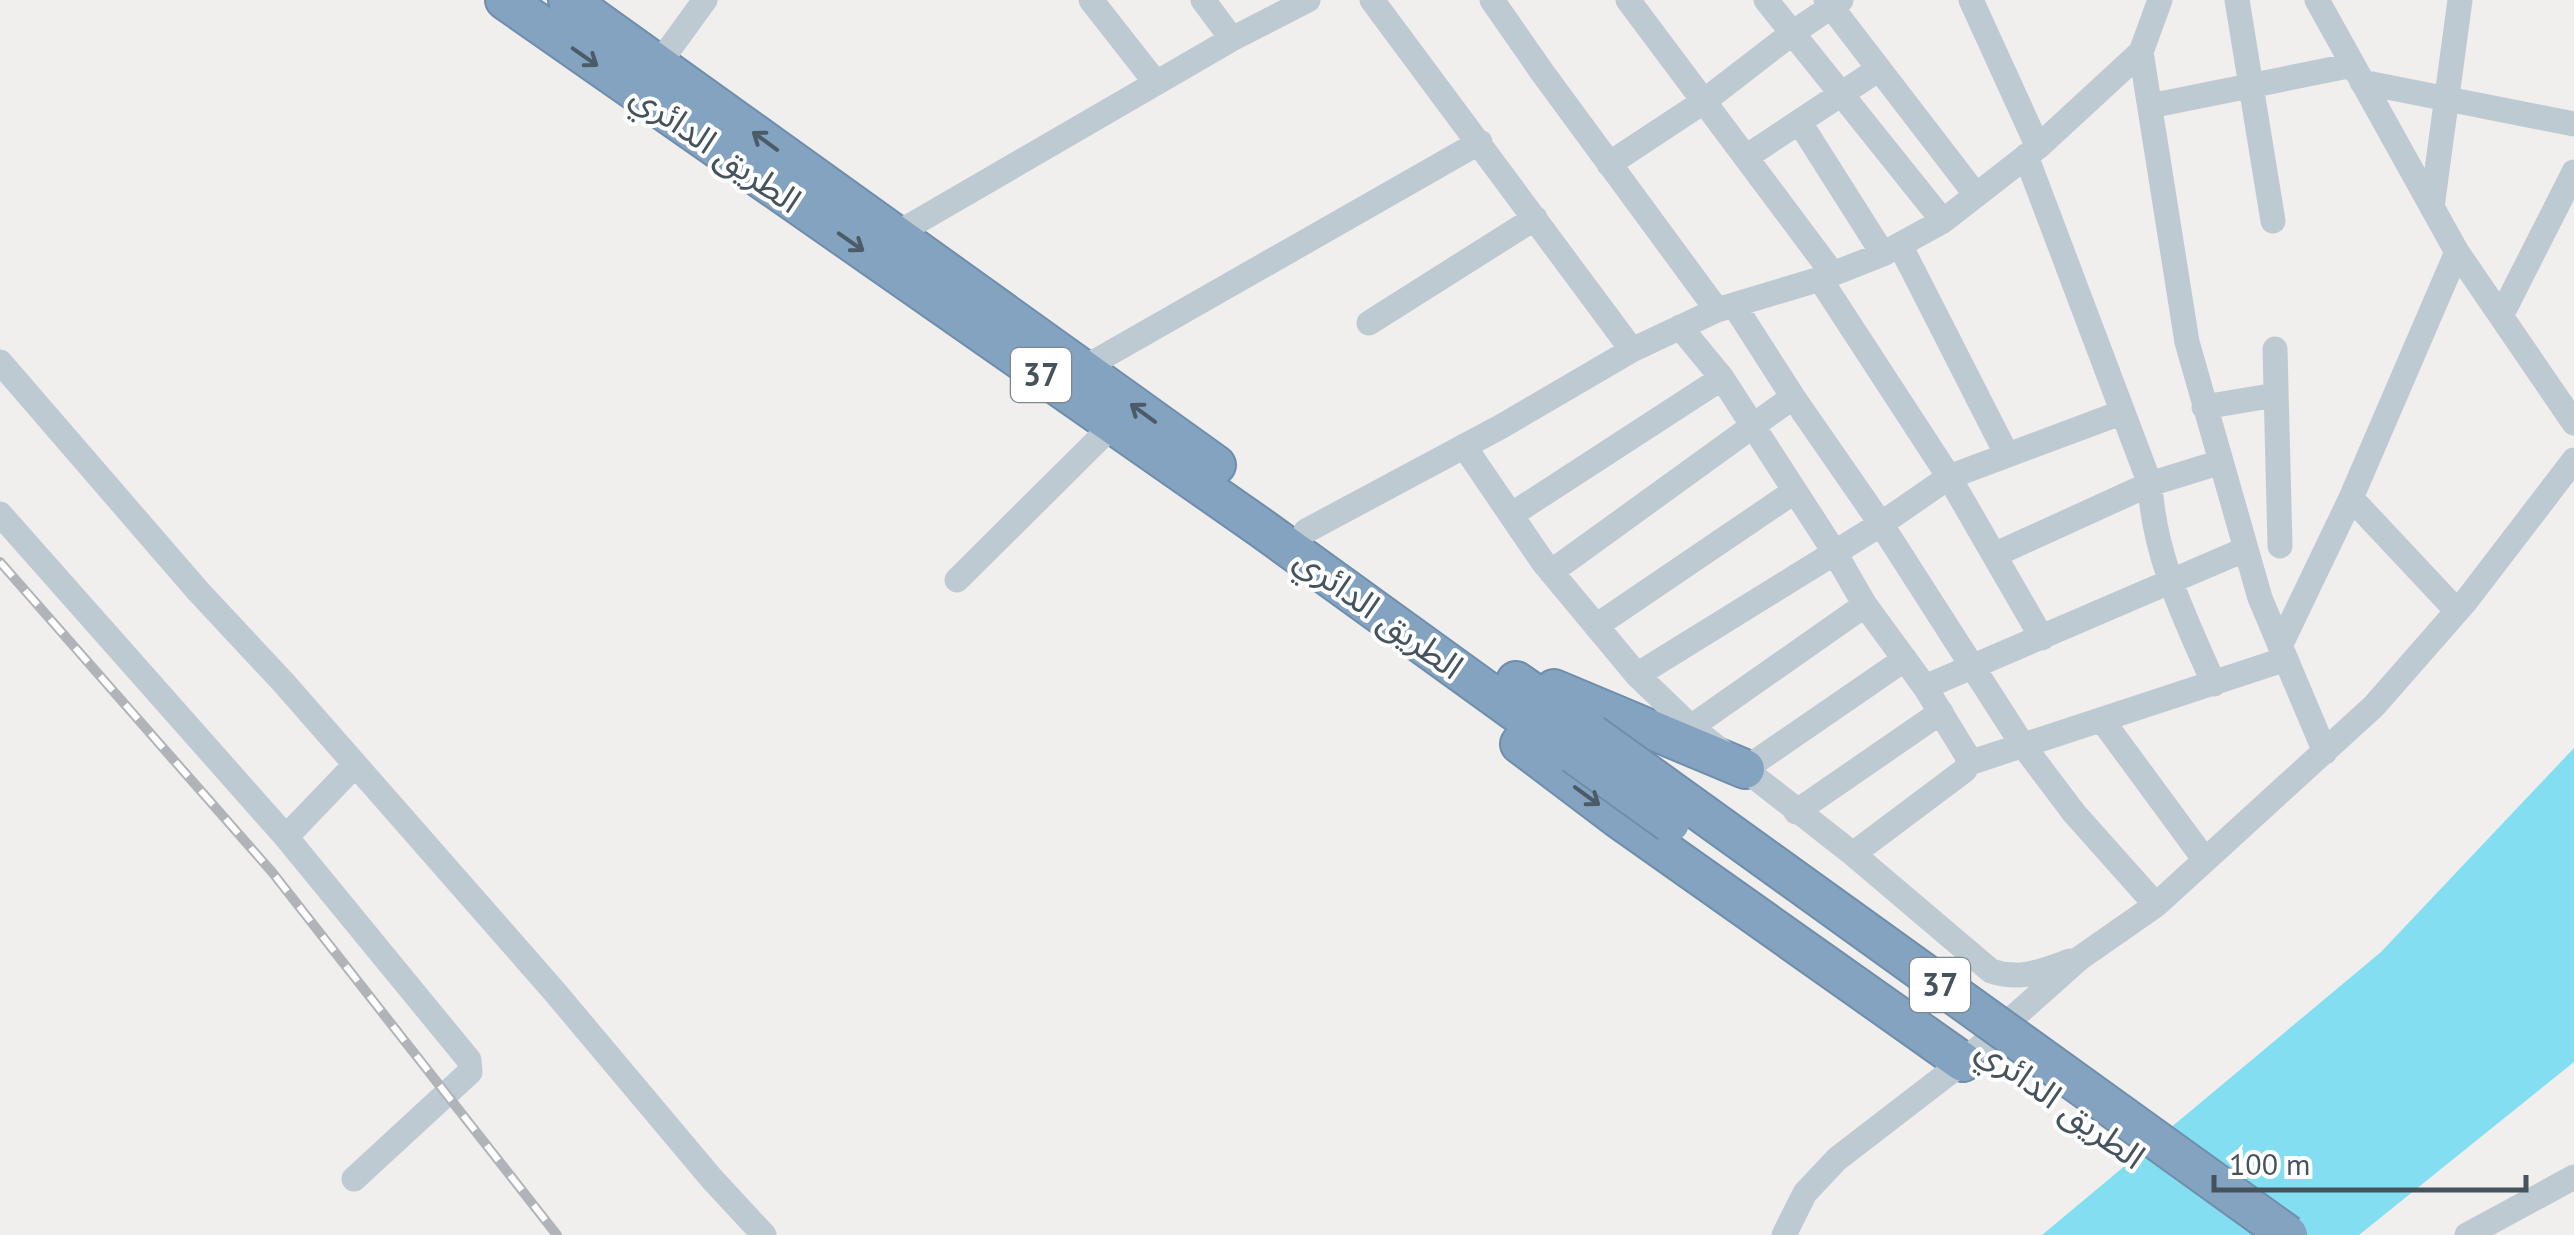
<svg xmlns="http://www.w3.org/2000/svg" width="2574" height="1235" font-family="'PT Sans','Noto Sans Arabic',sans-serif">
	<rect width="100%" height="100%" fill="#f1eeee"/>
	<path fill="#84def1" d="M2574,748V1062L2359,1235H2042L2381,952Z"/>
	<g fill="none" stroke-linecap="round" stroke-linejoin="round">
		<g stroke="#6e8eac" stroke-width="42">
			<path id="highway" d="M505,0L1260,527L1574,754
				M568,0L1216,465
				M1516,681L1592,734
				M1554,689L1745,769
				M1520,744L1618,818L1963,1062"/>
		</g>
		<path stroke="#becad2" stroke-width="25" d="M1091,0L1156,83
			M1203,0L1232,39
			M1372,0L1632,350
			M1492,0L1542,72L1717,310
			M1628,0L1833,274
			M1766,0L1943,221
			M1826,0L1976,195
			M1971,0L2038,147
			M2237,0L2273,221
			M2317,0L2457,252L2574,423
			M2141,52L2187,342L2260,598L2325,752
			M649,77L705,0
			M2362,82L2574,124
			M2150,106L2353,65
			M1800,123L1883,254
			M2026,156L2150,484C2154,557 2185,618 2214,684
			M1746,157L1879,69
			M1609,164L1703,102L1791,34L1841,0
			M2432,207L2460,0
			M896,234L1232,39L1308,0
			M1900,245L2007,455
			M1820,279L1949,477L2042,638
			M1734,305L1793,397L1881,524L2022,744L2074,813L2156,905
			M2501,316L2574,172
			M1369,323L1535,218
			M1680,327L1722,378L1835,553L1865,605L1925,687L1969,759L1965,770L1853,854
			M2275,349L2280,546
			M0,362L198,591L283,682L554,991L712,1179L764,1235
			M1082,369L1480,142
			M2204,407L2276,395
			M1464,446L1543,562L1637,675L1691,727L1853,854L1991,971C2020,981 2042,971 2070,961
			M2351,498L2457,611
			M0,514L286,837L469,1060L470,1072L354,1179
			M1511,515L1722,378
			M1306,531L1502,426L1632,350L1717,310L1820,279L1883,254L1943,221L2038,147L2141,52L2160,0
			M1994,555L2150,484L2221,462
			M1551,572L1793,397
			M957,580L1113,425
			M1596,626L1795,491
			M2280,646L2351,498L2457,252
			M1637,675L1881,524L1949,477L2123,412
			M1925,687L2246,549
			M2102,720L2205,860
			M1691,727L1865,605
			M1969,763L2286,659
			M1745,769L1905,659
			M1796,812L1941,712
			M286,837L354,766
			M1784,1235L1805,1193L1837,1159L1963,1062L2080,958L2156,905L2374,706L2466,601L2574,460
			M2467,1235L2574,1177"/>
		<use href="#highway" stroke="#83a3c1" stroke-width="38"/>
		<g stroke="#b0b4b9" stroke-width="10">
			<path id="rail" d="M0,562L272,872L557,1235"/>
		</g>
		<use href="#rail" stroke="#fff" stroke-width="6" stroke-dasharray="19" stroke-linecap="butt"/>
		<g stroke="#6e8eac" stroke-width="42" stroke-linecap="butt">
			<path id="highway-bridge" d="M1592,734L2288,1235
				M1574,754L1670,823"/>
		</g>
		<use href="#highway-bridge" stroke="#83a3c1" stroke-width="38"/>
	</g>
	<defs><path id="oneway-shaft" d="M-6 0H5M1.5-3L5.5 0L1.5 3" fill="none" stroke-width="1.6" stroke-linecap="round" stroke-linejoin="round" transform="scale(2.5)"/></defs>
	<g stroke="#4b5b67">
		<use href="#oneway-shaft" transform="translate(585 57) rotate(35)"/>
		<use href="#oneway-shaft" transform="translate(765 141) rotate(-144)"/>
		<use href="#oneway-shaft" transform="translate(851 242) rotate(35)"/>
		<use href="#oneway-shaft" transform="translate(1143 413) rotate(-144)"/>
		<use href="#oneway-shaft" transform="translate(1587 796) rotate(36)"/>
	</g>
	<g text-anchor="middle" stroke-width="8" stroke-linejoin="round" paint-order="stroke">
		<g fill="#fff" stroke="#7d878e" stroke-width="2.5">
			<rect x="1011" y="348" width="60" height="54" rx="8"/>
			<rect x="1910" y="958" width="60" height="54" rx="8"/>
		</g>
		<g font-size="32" font-weight="bold" fill="#45535d">
			<text x="1041" y="386">37</text>
			<text x="1940" y="996">37</text>
		</g>
		<g font-size="35" fill="#45535d" stroke="#fff">
			<text transform="translate(716 148) rotate(35)" y="12">الطريق الدائري</text>
			<text transform="translate(1379 613) rotate(36)" y="12">الطريق الدائري</text>
			<text transform="translate(2061 1103) rotate(36)" y="12">الطريق الدائري</text>
		</g>
	</g>
	<path d="M2214 1175v15h312v-15" fill="none" stroke="#45535d" stroke-width="5"/>
	<text x="2229" y="1175" font-size="30" fill="#45535d" stroke="#ffffff" stroke-width="8" paint-order="stroke">100 m</text>
</svg>
